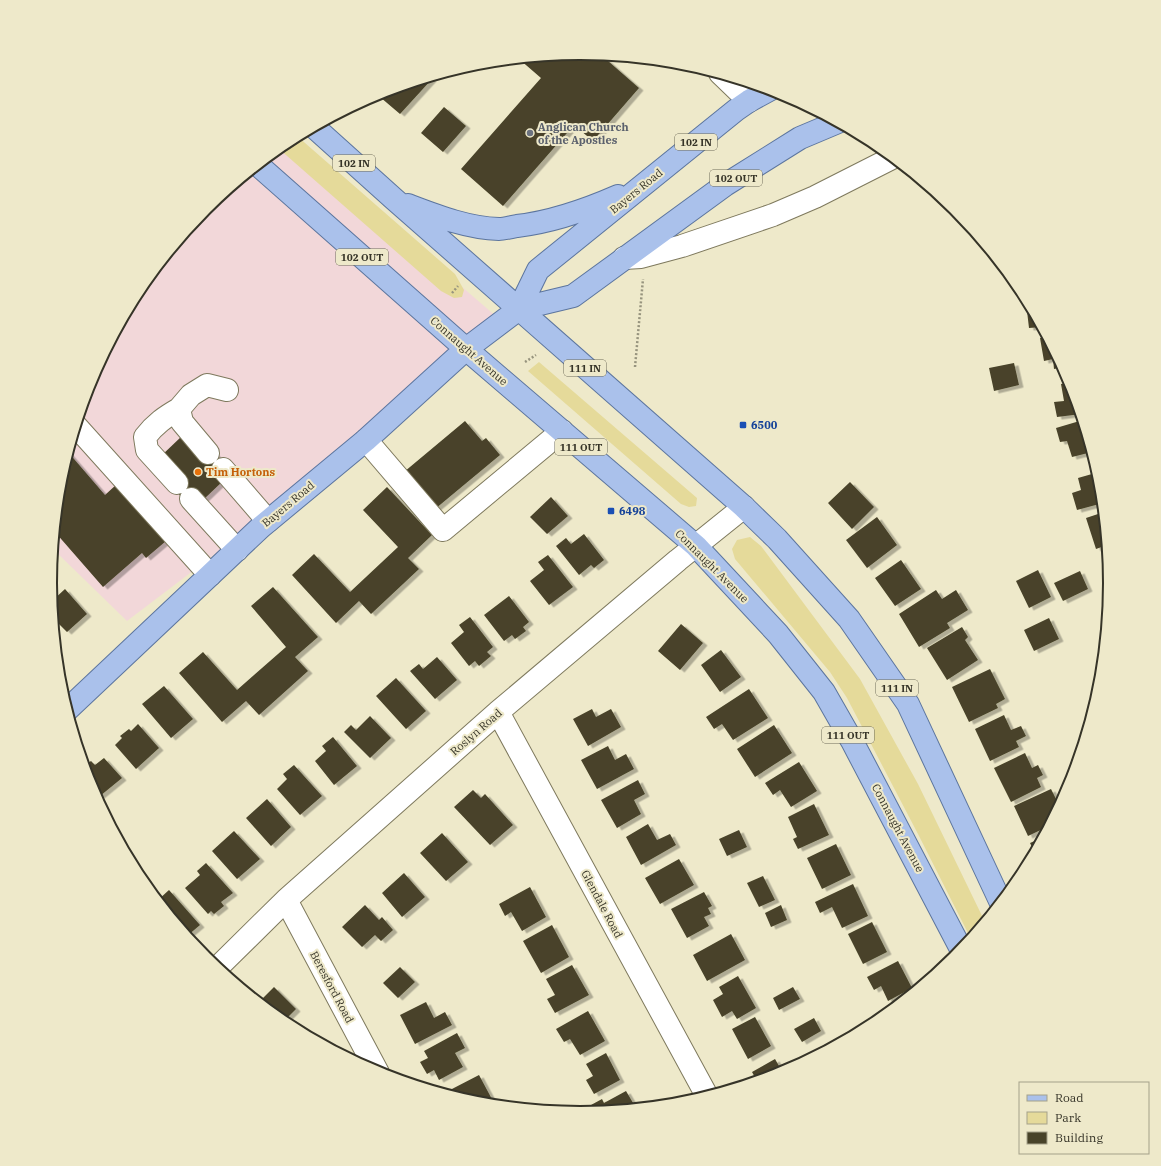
<svg xmlns="http://www.w3.org/2000/svg" width="1161" height="1166" font-family="'IBM Plex Serif',serif">
	<defs>
		<filter id="shadow"><feDropShadow dx="4.5" dy="2.5" stdDeviation="0" flood-color="#0004"/></filter>
	</defs>
	<rect width="100%" height="100%" fill="#eee9ca"/>
	<path fill="#f2d7d9" d="M290,139L511,329L127,621L53,549L60,479L90,380L140,288L206,208Z"/>
	<path fill="#e5da9a" d="M297,136L455,274L464,290L462,297L454,298L441,291L278,148L286,142Z
		M539,362L697,498L696,506L689,507L681,504L528,371Z
		M750,537L761,546L860,679L918,784L985,922L971,939L918,834L847,698L830,672L735,559L732,549L737,540Z"/>
	<path fill="#484329" filter="url(#shadow)" d="M581,53L600,54L639,88L593,141L574,125L503,206L461,169L541,78L519,59Z
		M429,77L432,79L400,114L380,97L386,90Z
		M444,107L466,126L443,152L421,133Z
		M1033,310L1039,321L1042,327L1029,328L1027,311Z
		M1048,337L1053,347L1064,367L1054,369L1053,359L1044,361L1040,338Z
		M1014,363L1019,385L994,391L989,368Z
		M1071,382L1081,414L1057,417L1054,402L1064,401L1061,384Z
		M1083,420L1092,452L1072,457L1067,441L1060,442L1056,428Z
		M465,421L482,441L486,438L500,455L435,509L404,472Z
		M182,436L212,450L227,466L224,480L203,500L187,503L172,487L161,456Z
		M68,452L105,495L117,484L166,541L146,558L142,553L103,587L55,532L60,479Z
		M1099,472L1101,480L1103,503L1077,510L1072,493L1081,490L1078,478Z
		M850,482L874,507L852,529L828,503Z
		M387,487L432,535L408,558L419,569L371,614L359,601L336,623L292,575L314,554L350,592L398,547L363,510Z
		M551,497L568,516L547,534L530,517Z
		M1104,512L1107,545L1096,549L1086,518Z
		M877,517L897,545L867,568L846,540Z
		M584,534L604,560L594,568L591,565L579,575L556,546L566,538L571,544Z
		M548,555L573,587L549,605L530,581L544,570L538,562Z
		M901,560L921,589L895,606L875,578Z
		M1109,563L1110,575L1105,565Z
		M1038,570L1051,597L1029,608L1016,581Z
		M1080,571L1088,589L1063,601L1054,583Z
		M273,587L318,637L295,657L308,671L259,715L246,701L222,722L179,673L203,652L237,690L286,647L251,606Z
		M65,589L87,614L67,632L53,618L52,601Z
		M936,590L942,599L956,590L968,610L947,623L950,628L919,647L899,614Z
		M509,596L529,622L523,627L526,631L515,639L512,635L504,641L484,615Z
		M470,617L493,647L487,652L491,656L479,666L475,661L469,666L451,643L464,632L459,625Z
		M1049,618L1059,639L1034,651L1024,630Z
		M681,624L703,643L680,670L658,651Z
		M962,627L968,637L965,640L978,660L947,680L927,648Z
		M721,650L741,677L720,692L701,665Z
		M437,657L457,680L435,699L410,671L419,664L423,669Z
		M990,669L1005,699L996,704L998,708L969,722L952,687Z
		M396,678L426,711L406,729L376,696Z
		M164,686L193,719L171,738L142,704Z
		M749,689L768,718L733,740L722,724L714,729L706,717Z
		M592,709L596,717L611,709L621,727L588,746L573,719Z
		M1004,715L1011,730L1021,726L1026,736L1016,741L1019,747L990,761L975,729Z
		M370,716L391,738L370,758L344,732L351,725L356,730Z
		M138,724L159,748L136,769L115,745L122,738L120,736L129,729L131,731Z
		M774,725L792,753L755,777L737,749Z
		M333,737L357,766L334,785L315,761L326,751L322,746Z
		M608,746L615,760L626,754L634,769L597,789L581,760Z
		M1025,753L1032,768L1038,765L1043,775L1037,778L1041,787L1011,802L994,768Z
		M104,758L122,778L100,796L90,784L84,766L91,761L95,765Z
		M799,762L817,791L791,807L780,790L773,795L765,783Z
		M294,765L322,796L300,815L277,789L287,779L283,774Z
		M638,780L645,794L634,800L641,814L617,828L601,800Z
		M1051,789L1060,807L1049,826L1028,836L1014,806Z
		M473,790L481,798L485,794L513,825L490,845L454,807Z
		M267,799L291,827L271,846L246,818Z
		M814,804L829,835L798,849L793,839L797,837L788,817Z
		M648,824L657,840L670,834L676,845L641,865L626,837Z
		M739,830L747,847L727,856L719,839Z
		M234,831L260,859L237,879L212,851Z
		M442,833L468,862L446,881L420,853Z
		M1044,837L1035,853L1030,843Z
		M836,844L851,875L822,889L807,858Z
		M679,859L694,885L660,904L645,878Z
		M206,863L233,893L221,902L224,906L214,914L211,911L208,914L185,888L200,875L197,871Z
		M404,873L425,897L402,917L382,893Z
		M763,876L775,900L759,907L747,883Z
		M853,884L868,916L842,928L832,907L820,913L815,902Z
		M530,887L546,917L522,931L511,912L505,916L499,904Z
		M169,890L200,925L187,936L158,900Z
		M704,892L712,906L708,908L711,914L704,917L709,926L687,938L671,909Z
		M365,905L379,920L382,917L393,930L381,941L375,935L362,947L342,927Z
		M781,905L787,920L771,927L765,913Z
		M872,922L887,952L863,964L848,934Z
		M552,925L569,957L541,973L523,941Z
		M731,934L745,960L707,981L693,955Z
		M898,961L912,988L888,1001L881,986L874,990L867,977Z
		M572,965L589,995L555,1013L547,999L555,995L546,979Z
		M400,967L415,982L398,998L383,983Z
		M738,976L756,1008L737,1019L732,1011L722,1017L713,1000L723,994L719,987Z
		M274,987L296,1009L283,1022L259,1002Z
		M793,987L800,999L779,1010L773,998Z
		M426,1002L434,1018L445,1012L452,1025L415,1044L400,1015Z
		M588,1011L605,1041L580,1055L570,1039L564,1042L556,1029Z
		M755,1017L771,1046L748,1059L732,1029Z
		M814,1018L821,1031L802,1042L794,1029Z
		M457,1033L465,1048L455,1053L463,1067L439,1080L434,1070L427,1074L420,1062L428,1058L424,1051Z
		M606,1053L620,1080L594,1094L586,1080L593,1076L586,1064Z
		M775,1059L783,1073L757,1081L752,1072Z
		M479,1075L494,1103L491,1105L477,1103L453,1096L450,1090Z
		M626,1091L636,1108L595,1112L591,1105L602,1099L604,1103Z
		M576,1106L580,1113L564,1112Z"/>
	<g fill="none" stroke-linecap="round" stroke-linejoin="round">
		<g stroke="#7e795d" stroke-width="24">
			<path id="minor" d="M720,73L749,101
				M624,258L641,257L682,246L773,215L815,197L894,157
				M76,426L210,575
				M366,440L443,530L562,431
				M208,453L182,422L179,409L191,395L207,385L227,390
				M223,469L268,521
				M177,483L147,450L145,437C155,424 165,417 179,409
				M191,499L237,550
				M498,712L707,1096
				M286,900L378,1073
				M217,968L286,900L498,712L678,560L744,507"/>
		</g>
		<g stroke="#5c759e" stroke-width="24">
			<path id="major" d="M314,127L394,199L744,507L777,539L849,619L908,704L1001,903
				M258,165L466,349L696,546L778,634L824,692L852,741L962,951
				M408,205C437,216 467,228 499,229C504,229 511,227 517,226C552,222 586,210 618,196
				M519,309L538,270L736,110L749,101L771,89
				M67,710L261,527L366,440L466,349L519,309L573,296L725,185L800,138L838,122"/>
		</g>
		<path stroke="#97947e" stroke-width="2.5" stroke-dasharray="2 2" stroke-linecap="butt" d="M452,293L458,286
			M525,362L536,355
			M635,367L643,279"/>
		<use href="#minor" stroke="#fff" stroke-width="22"/>
		<use href="#major" stroke="#aac1eb" stroke-width="22"/>
	</g>
	<circle fill="#6b7280" stroke="#eee9ca" stroke-width="1.5" cx="530" cy="133" r="4"/>
	<g fill="#1a4fb4" stroke="#eee9ca" stroke-width="1.5">
		<rect x="739" y="421" width="8" height="8" rx="2"/>
		<rect x="607" y="507" width="8" height="8" rx="2"/>
	</g>
	<circle fill="#e8710a" stroke="#eee9ca" stroke-width="1.5" cx="198" cy="472" r="4"/>
	<g text-anchor="middle" stroke-width="4" stroke-linejoin="round" paint-order="stroke">
		<g fill="#eee9ca" stroke="#6d6a59" stroke-width="1">
			<rect x="675" y="134" width="42" height="16" rx="3"/>
			<rect x="333" y="155" width="42" height="16" rx="3"/>
			<rect x="710" y="170" width="52" height="16" rx="3"/>
			<rect x="336" y="249" width="52" height="16" rx="3"/>
			<rect x="564" y="360" width="42" height="16" rx="3"/>
			<rect x="555" y="439" width="52" height="16" rx="3"/>
			<rect x="876" y="680" width="42" height="16" rx="3"/>
			<rect x="822" y="727" width="52" height="16" rx="3"/>
		</g>
		<g font-size="10" font-weight="bold" fill="#363428">
			<text x="696" y="146">102 IN</text>
			<text x="354" y="167">102 IN</text>
			<text x="736" y="182">102 OUT</text>
			<text x="362" y="261">102 OUT</text>
			<text x="585" y="372">111 IN</text>
			<text x="581" y="451">111 OUT</text>
			<text x="897" y="692">111 IN</text>
			<text x="848" y="739">111 OUT</text>
		</g>
		<g font-size="11" font-weight="bold" fill="#5b616d" stroke="#eee9ca" text-anchor="start">
			<text x="538" y="131">Anglican Church<tspan x="538" dy="13">of the Apostles</tspan></text>
		</g>
		<g font-size="11" fill="#363428" stroke="#eee9ca">
			<text transform="translate(636 191) rotate(-39)" y="4">Bayers Road</text>
			<text transform="translate(469 351) rotate(41)" y="4">Connaught Avenue</text>
			<text transform="translate(288 504) rotate(-40)" y="4">Bayers Road</text>
			<text transform="translate(712 566) rotate(45)" y="4">Connaught Avenue</text>
			<text transform="translate(476 732) rotate(-41)" y="4">Roslyn Road</text>
			<text transform="translate(898 828) rotate(62)" y="4">Connaught Avenue</text>
			<text transform="translate(602 904) rotate(62)" y="4">Glendale Road</text>
			<text transform="translate(332 987) rotate(62)" y="4">Beresford Road</text>
		</g>
		<g font-size="11" font-weight="bold" fill="#164399" stroke="#eee9ca" text-anchor="start">
			<text x="751" y="429">6500</text>
			<text x="619" y="515">6498</text>
		</g>
		<g font-size="11" font-weight="bold" fill="#c56008" stroke="#eee9ca" text-anchor="start">
			<text x="206" y="476">Tim Hortons</text>
		</g>
	</g>
	<path d="M0 0H1161V1166H0ZM57 583a523 523 0 1 1 1046 0a523 523 0 1 1-1046 0Z" fill="#eee9ca" fill-rule="evenodd"/>
	<path fill="none" stroke="#363428" stroke-width="2" d="M57 583a523 523 0 1 1 1046 0a523 523 0 1 1-1046 0Z"/>
	<rect x="1019" y="1082" width="130" height="72" fill="#eee9ca" stroke="#a4a189"/>
	<rect x="1027" y="1095" width="20" height="6" fill="#aac1eb" stroke="#a4a189"/>
	<text x="1055" y="1102" font-size="12" fill="#363428">Road</text>
	<rect x="1027" y="1112" width="20" height="12" fill="#e5da9a" stroke="#a4a189"/>
	<text x="1055" y="1122" font-size="12" fill="#363428">Park</text>
	<rect x="1027" y="1132" width="20" height="12" fill="#484329" stroke="#a4a189"/>
	<text x="1055" y="1142" font-size="12" fill="#363428">Building</text>
</svg>
